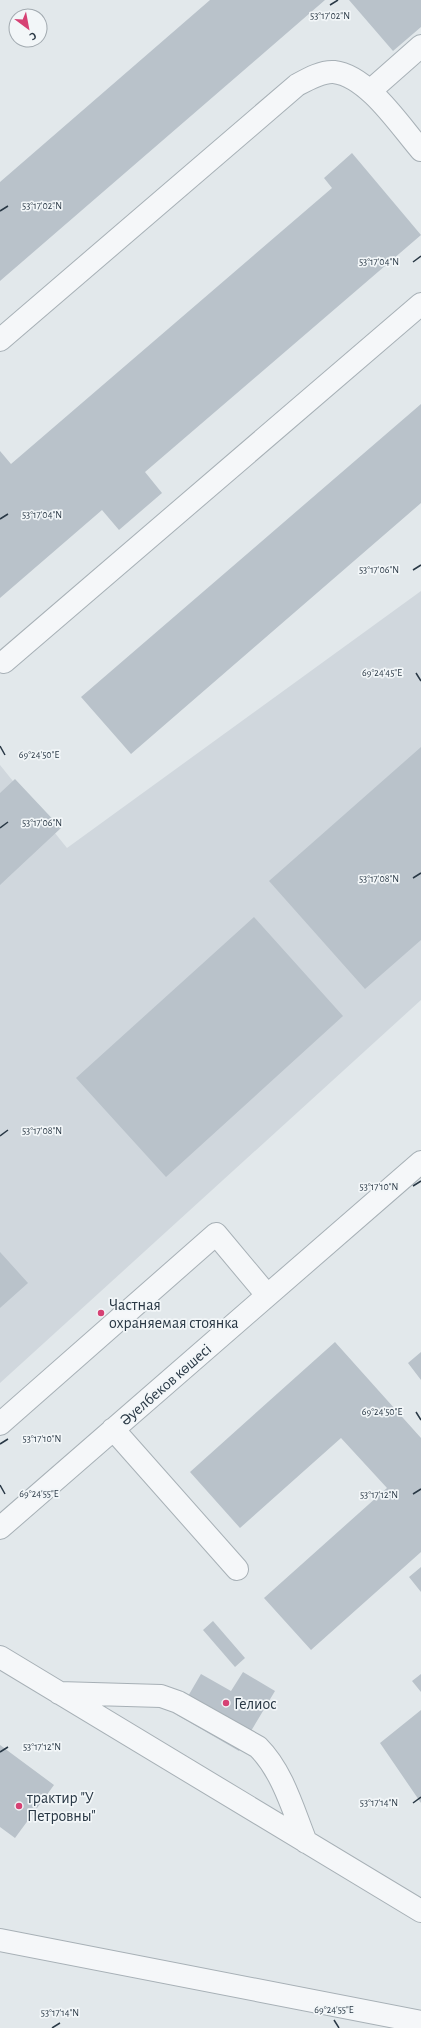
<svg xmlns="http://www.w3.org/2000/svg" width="421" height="2028" font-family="'Alegreya Sans',sans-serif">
	<rect width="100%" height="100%" fill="#e2e8eb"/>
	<path fill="#d0d7dd" d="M421,591V1000L0,1383V765L67,848Z"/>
	<path fill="#b9c2ca" d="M210,0H325L0,281V182Z
		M349,0H421V27L393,51Z
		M352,153L421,235L145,472L162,493L119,530L102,510L0,598V451L11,464L332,188L324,178Z
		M421,404V503L131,754L81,697Z
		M421,747V940L365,989L269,881Z
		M15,779L61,828L0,885V793Z
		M254,917L343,1016L166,1177L76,1078Z
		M0,1252L28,1283L0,1308Z
		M335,1342L421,1438V1552L311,1650L264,1598L387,1488L341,1438L240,1528L190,1472Z
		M421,1352V1380L408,1363Z
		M421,1567V1592L409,1577Z
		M213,1621L245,1658L235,1667L203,1630Z
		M243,1672L275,1691L239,1751L177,1715L201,1674L231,1691Z
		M421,1674V1692L412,1681Z
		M421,1710V1803L380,1743Z
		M0,1745L54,1785L15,1838L0,1827Z"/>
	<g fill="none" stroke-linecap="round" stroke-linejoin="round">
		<g stroke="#a7b0b6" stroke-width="24">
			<path id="minor" d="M370,91L421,46
				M0,340L297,85C308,79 322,71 334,72C368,76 400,126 421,150
				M4,662L421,304
				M0,1424L216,1234L267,1295
				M113,1429L237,1569
				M0,1528L421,1162
				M0,1657L421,1911
				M59,1693L161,1696L178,1702L258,1747C283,1772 293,1810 306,1842
				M0,1940L421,2022"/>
		</g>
		<use href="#minor" stroke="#f5f7f9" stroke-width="22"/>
	</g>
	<path fill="none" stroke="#293845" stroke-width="1.5" d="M330,5L338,0M0,211L8,206M413,262L421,256M0,519L8,514M413,570L421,565M416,673L421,681M0,746L5,755M0,828L8,822M413,878L421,873M0,1136L8,1130M413,1186L421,1181M416,1412L421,1420M0,1444L8,1439M0,1485L5,1494M413,1494L421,1489M0,1752L8,1747M413,1803L421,1797M334,2020L339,2028M52,2028L60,2023"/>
	<g fill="#d64174" stroke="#f2f6f8" stroke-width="1.5">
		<circle cx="101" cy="1313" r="4"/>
		<circle cx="226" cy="1703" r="4"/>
		<circle cx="19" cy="1806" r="4"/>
	</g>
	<g text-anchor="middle" stroke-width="3.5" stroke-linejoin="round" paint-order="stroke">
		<g font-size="16" fill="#293845" stroke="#f2f6f8" text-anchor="start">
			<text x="109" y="1310">Частная<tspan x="109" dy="18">охраняемая стоянка</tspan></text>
			<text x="234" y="1709">Гелиос</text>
			<text x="27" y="1803">трактир "У<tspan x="27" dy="18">Петровны"</tspan></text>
		</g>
		<g font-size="16" fill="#293845" stroke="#f2f6f8">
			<text transform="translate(165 1384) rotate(-41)" y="6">Әуелбеков көшесі</text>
		</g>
	</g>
	<g font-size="10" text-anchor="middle" fill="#293845" stroke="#f2f6f8" stroke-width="3.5" stroke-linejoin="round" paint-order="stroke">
		<text x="330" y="19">53°17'02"N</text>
		<text x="42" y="209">53°17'02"N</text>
		<text x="379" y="265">53°17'04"N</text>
		<text x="42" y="518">53°17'04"N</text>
		<text x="379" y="573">53°17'06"N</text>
		<text x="382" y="676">69°24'45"E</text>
		<text x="39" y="758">69°24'50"E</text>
		<text x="42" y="826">53°17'06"N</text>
		<text x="379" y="882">53°17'08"N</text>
		<text x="42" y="1134">53°17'08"N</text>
		<text x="379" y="1190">53°17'10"N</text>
		<text x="382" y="1415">69°24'50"E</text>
		<text x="42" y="1442">53°17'10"N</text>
		<text x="39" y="1497">69°24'55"E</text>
		<text x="379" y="1498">53°17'12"N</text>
		<text x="42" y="1750">53°17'12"N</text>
		<text x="379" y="1806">53°17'14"N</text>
		<text x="334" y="2013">69°24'55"E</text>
		<text x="60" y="2016">53°17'14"N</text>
	</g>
	<g transform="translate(28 28) rotate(148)"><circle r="19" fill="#f2f6f8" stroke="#a2aab0"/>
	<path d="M0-3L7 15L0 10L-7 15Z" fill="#d64174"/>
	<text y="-6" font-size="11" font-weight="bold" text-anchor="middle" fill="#293845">С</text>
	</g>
</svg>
